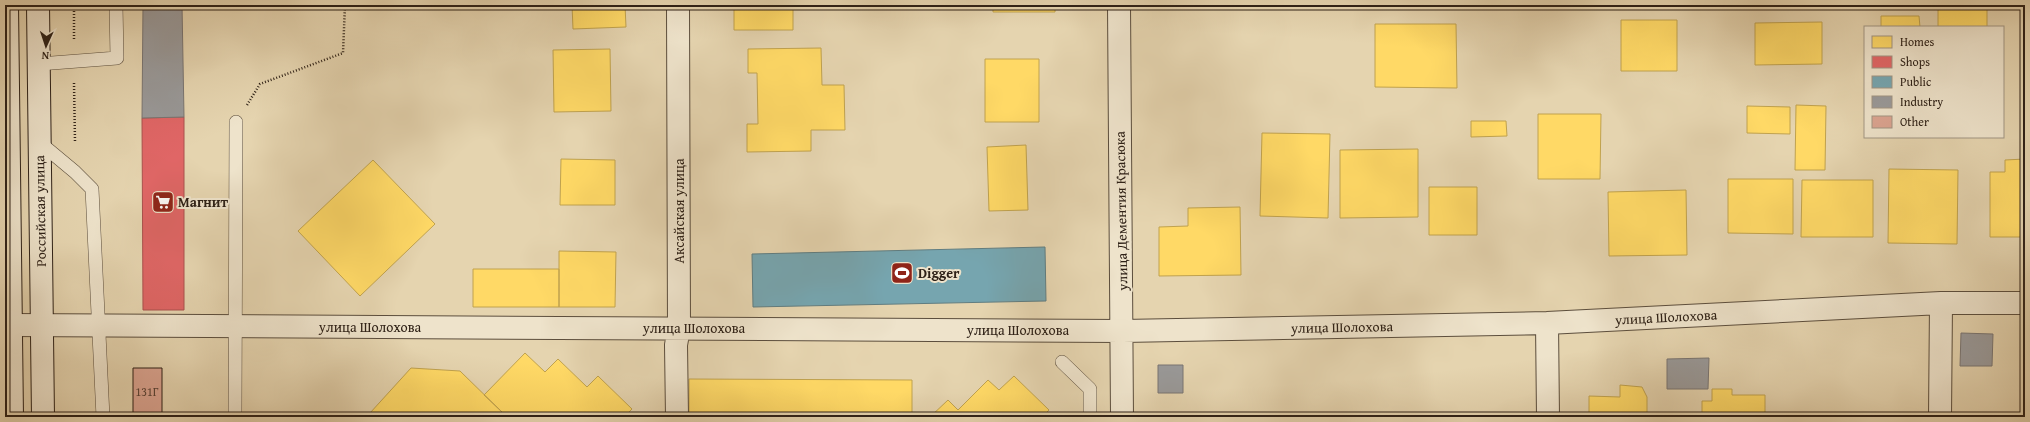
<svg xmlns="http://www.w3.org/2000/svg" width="2030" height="422" font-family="'Gentium Book Plus',serif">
	<rect width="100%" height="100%" fill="#e5d4af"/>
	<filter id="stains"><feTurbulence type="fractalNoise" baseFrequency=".005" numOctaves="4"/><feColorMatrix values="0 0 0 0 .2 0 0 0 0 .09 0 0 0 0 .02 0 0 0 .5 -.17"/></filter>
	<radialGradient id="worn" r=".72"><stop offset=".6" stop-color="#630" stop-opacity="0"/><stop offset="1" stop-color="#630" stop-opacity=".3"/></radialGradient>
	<path fill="#ffd966" stroke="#c0a24e" d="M572,5H625L626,27L573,29Z
		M734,5H793V30H734Z
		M993,5H1055V12H993Z
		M1169,5H1240V7H1169Z
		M1987,5V27H1938V6Z
		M1881,16H1919L1920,27H1881Z
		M1621,20H1677V71H1621Z
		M1822,22V64L1755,65V23Z
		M1375,24H1456L1457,88L1375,87Z
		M821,48L822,85H844L845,130H811V151L747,152V124H758L757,73H748V49Z
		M610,49L611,111L554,112L553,50Z
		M985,59H1039V122H985Z
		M1796,105L1826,106L1825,170H1795Z
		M1747,106L1790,107V134L1747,133Z
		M1538,114H1601L1600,179H1538Z
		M1471,121H1506L1507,136L1471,137Z
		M1262,133L1330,134L1328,218L1260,216Z
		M1026,145L1028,210L989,211L987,147Z
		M1418,149V217L1340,218V150Z
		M561,159L615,160V205H560Z
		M2025,159V237H1990V172H2005V160Z
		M373,160L435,224L360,296L298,231Z
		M1889,169L1958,170L1957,244L1888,243Z
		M1728,179H1793V234L1728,233Z
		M1802,180H1873V237H1801Z
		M1429,187H1477V235H1429Z
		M1686,190L1687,255L1609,256L1608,192Z
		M1240,207L1241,275L1159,276V227L1188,226V208Z
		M559,251L616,252L615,307H559Z
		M473,269H559V307H473Z
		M525,353L545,372L558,359L587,387L598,376L632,409L624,417H500L503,413L484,395Z
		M411,368L460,371L503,413L500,417H374L370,413Z
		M1014,376L1049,410L1042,417H930L948,400L958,410L988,380L999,390Z
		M689,379L912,380V417H689Z
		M1620,385L1642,387L1647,397V417H1589V396L1620,397Z
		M1712,389H1732V395H1765V417H1702V401H1712Z"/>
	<path fill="#e06666" stroke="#ab514e" d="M184,117V310H143L142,118Z"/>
	<path fill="#76a5af" stroke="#607d81" d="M1045,247L1046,301L753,307L752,254Z"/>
	<path fill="#999" stroke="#797572" d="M143,5H182L184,117L142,118Z
		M1961,333L1993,334L1992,366H1960Z
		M1709,358L1708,389H1667V359Z
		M1158,365H1183V393H1158Z"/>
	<path fill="#dba491" stroke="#2e2117" d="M133,368H162V417H133Z"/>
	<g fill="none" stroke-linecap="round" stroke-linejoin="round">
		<g stroke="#5c4e3d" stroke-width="14">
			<path id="lane" d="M39,64L117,58L116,5
				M39,142L75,172L92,189L103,417
				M1062,362L1090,389V417
				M235,417L236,122"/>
		</g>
		<g stroke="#5c4e3d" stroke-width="24">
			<path id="street" d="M1119,5L1122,417
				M1547,323L1548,417
				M10,325L1123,331L1547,323L1941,303H2025
				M677,417L676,345L679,328L678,5
				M1940,417L1941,303"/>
		</g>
		<g stroke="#2e2117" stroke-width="24">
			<path id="secondary" d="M7,5L12,417
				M38,5L43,417"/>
		</g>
		<path stroke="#2e2117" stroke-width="2.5" stroke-dasharray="1 2" stroke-linecap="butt" d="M74,5V40
			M74,83L75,142
			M247,105L260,84L343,53L345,5"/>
		<use href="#lane" stroke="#eee3cb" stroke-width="13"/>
		<use href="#street" stroke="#eee3cb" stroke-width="22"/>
		<use href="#secondary" stroke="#eee3cb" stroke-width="22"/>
	</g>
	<defs>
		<g id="supermarket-square" transform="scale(1.15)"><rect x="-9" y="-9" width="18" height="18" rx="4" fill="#8f2418" stroke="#eee3cb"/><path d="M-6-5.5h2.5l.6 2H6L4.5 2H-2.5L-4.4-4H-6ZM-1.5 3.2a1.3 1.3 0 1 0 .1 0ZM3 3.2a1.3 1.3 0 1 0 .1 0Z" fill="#fff"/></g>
		<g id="stadium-square" transform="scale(1.15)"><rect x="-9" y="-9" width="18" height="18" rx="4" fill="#8f2418" stroke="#eee3cb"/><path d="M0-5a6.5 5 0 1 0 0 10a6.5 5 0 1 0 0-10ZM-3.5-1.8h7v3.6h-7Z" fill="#fff"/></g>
	</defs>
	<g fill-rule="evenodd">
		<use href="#supermarket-square" x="163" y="202"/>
		<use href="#stadium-square" x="902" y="273"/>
	</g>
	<g text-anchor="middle" stroke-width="4" stroke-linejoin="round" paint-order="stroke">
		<g font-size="12" fill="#594236">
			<text x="147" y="396">131Г</text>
		</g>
		<g font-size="14" font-weight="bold" fill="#2e2117" stroke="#eee3cb" text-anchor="start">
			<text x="178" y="207">Магнит</text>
			<text x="918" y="278">Digger</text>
		</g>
		<g font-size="14" fill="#2e2117" stroke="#eee3cb">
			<text transform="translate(40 211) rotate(-91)" y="5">Российская улица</text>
			<text transform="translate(679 211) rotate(-90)" y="5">Аксайская улица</text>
			<text transform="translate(1121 211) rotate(-91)" y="5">улица Дементия Красюка</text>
			<text transform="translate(1666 317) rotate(-3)" y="5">улица Шолохова</text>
			<text x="370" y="332">улица Шолохова</text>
			<text transform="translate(1342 327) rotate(-1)" y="5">улица Шолохова</text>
			<text x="694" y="333">улица Шолохова</text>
			<text x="1018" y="335">улица Шолохова</text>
		</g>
	</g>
	<rect width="2030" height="422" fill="none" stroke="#e5d4af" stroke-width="20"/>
	<rect x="6" y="6" width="2018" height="410" fill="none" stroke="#2e2117" stroke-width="2"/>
	<rect x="10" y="10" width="2010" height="402" fill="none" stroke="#2e2117"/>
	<rect x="1864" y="26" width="140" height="112" fill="#eee3cb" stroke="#a19583"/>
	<rect x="1872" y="36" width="20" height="12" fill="#ffd966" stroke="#a19583"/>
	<text x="1900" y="46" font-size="12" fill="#2e2117">Homes</text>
	<rect x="1872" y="56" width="20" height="12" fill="#e06666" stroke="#a19583"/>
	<text x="1900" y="66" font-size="12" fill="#2e2117">Shops</text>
	<rect x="1872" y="76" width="20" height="12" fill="#76a5af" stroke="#a19583"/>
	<text x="1900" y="86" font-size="12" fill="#2e2117">Public</text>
	<rect x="1872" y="96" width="20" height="12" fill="#999999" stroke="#a19583"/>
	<text x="1900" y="106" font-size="12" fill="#2e2117">Industry</text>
	<rect x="1872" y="116" width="20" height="12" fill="#dba491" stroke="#a19583"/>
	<text x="1900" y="126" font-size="12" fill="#2e2117">Other</text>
	<g transform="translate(46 46) rotate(183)" stroke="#eee3cb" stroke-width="3" paint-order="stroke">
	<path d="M0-3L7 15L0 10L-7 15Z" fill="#2e2117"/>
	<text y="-6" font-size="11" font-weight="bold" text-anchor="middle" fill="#2e2117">N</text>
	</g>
	<rect width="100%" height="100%" filter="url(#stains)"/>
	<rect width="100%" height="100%" fill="url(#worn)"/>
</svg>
